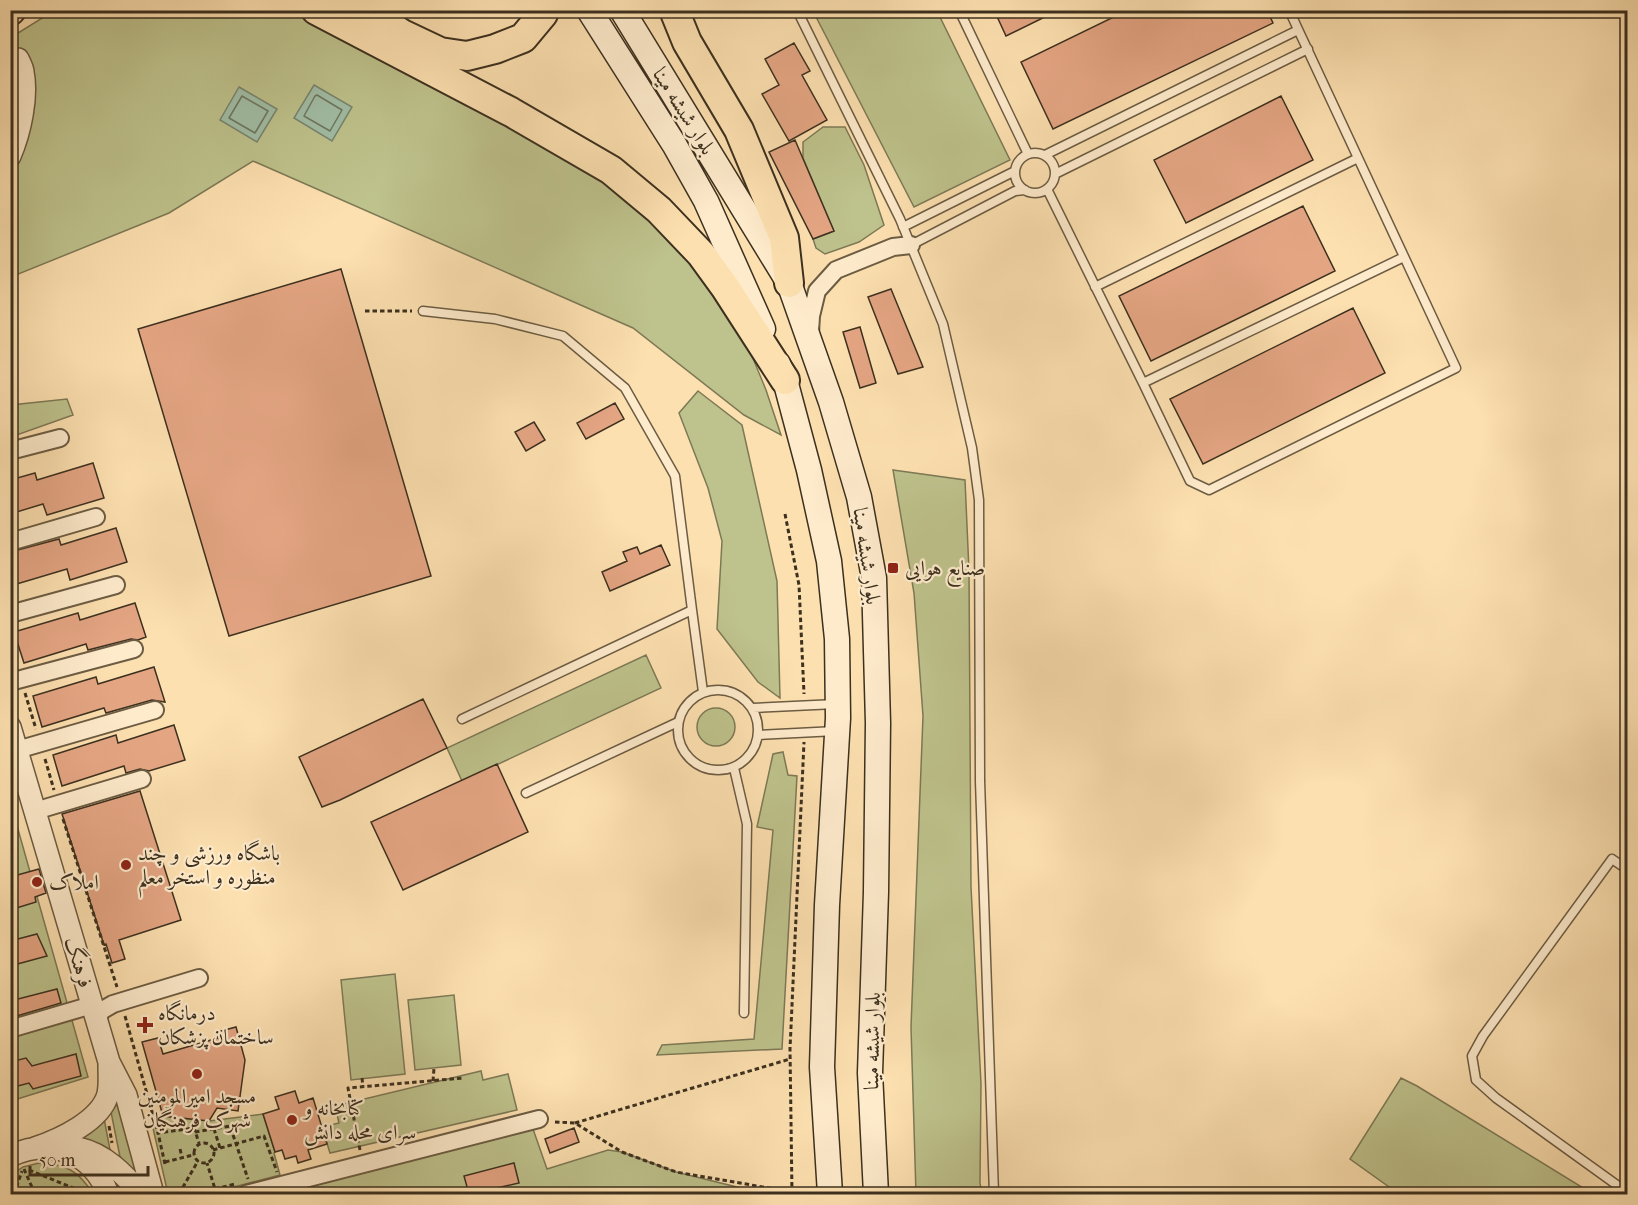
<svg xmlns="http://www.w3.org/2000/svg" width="1638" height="1205" font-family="'IM FELL French Canon',Amiri,serif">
	<rect width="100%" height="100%" fill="#fde0b0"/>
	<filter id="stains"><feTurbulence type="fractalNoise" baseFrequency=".00333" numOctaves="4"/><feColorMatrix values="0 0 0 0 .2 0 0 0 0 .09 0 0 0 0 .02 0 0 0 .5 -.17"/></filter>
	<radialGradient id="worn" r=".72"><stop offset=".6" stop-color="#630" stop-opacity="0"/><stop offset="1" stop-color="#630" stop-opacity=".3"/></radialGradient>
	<path fill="#bec28c" stroke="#7d7956" stroke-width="1.5" d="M55,10L294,11L558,147L680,240L743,334L766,390L781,435L744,415L633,328L253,161L169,213L11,277V167L23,144L31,97L11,58L10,38Z
		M813,11H937L1010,160L914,207Z
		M823,127H845L864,165L884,225L859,242L825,254L816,248L813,239L834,231L803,158V142Z
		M698,391L742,425L777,581L780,698L758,682L717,629L722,541L708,488L679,413Z
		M67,399L73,415L11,437V405Z
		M893,470L965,480L969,571L971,887L981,1084L980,1183L982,1194H916L911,1027L923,716L914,593Z
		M646,655L661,688L462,781L447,748Z
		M697 727a19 19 0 1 1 38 0a19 19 0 1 1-38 0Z
		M783,752L788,775L797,776L782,1049L657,1055L662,1045L754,1039L773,830L757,827L773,754Z
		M10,801L88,1077L11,1101H10Z
		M395,974L405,1074L351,1080L341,980Z
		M454,995L461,1065L415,1070L408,1000Z
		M481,1071L483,1080L508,1074L517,1110L330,1153L322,1127L339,1123L335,1106Z
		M112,1077L149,1191L120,1157L110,1107Z
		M1401,1078L1417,1086L1593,1194H1399L1350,1159Z
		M103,1113L111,1155L66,1141Z
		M263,1114L275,1152L274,1153L280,1175L206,1194H168L150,1115L209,1121Z
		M533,1129L547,1169L608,1150L622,1152L676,1172L753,1191L754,1194H281Z
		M39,1163C66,1164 79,1171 93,1194H11V1175L23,1167Z"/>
	<path fill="#a1bea6" stroke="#798570" stroke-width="1.5" d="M314,85L352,107L332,141L294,118Z
		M239,87L277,109L257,142L220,120Z"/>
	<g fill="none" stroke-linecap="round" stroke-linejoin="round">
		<path stroke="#6e7762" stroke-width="1.5" d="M317,95L342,110L330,131L304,116L315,96Z
			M242,96L268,111L255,133L229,118Z"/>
	</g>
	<path fill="#e4a583" stroke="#3c301f" stroke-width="1.5" d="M994,10H1059L1006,36Z
		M1128,10H1267L1273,23L1053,129L1021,62Z
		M794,43L810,71L802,75L827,120L789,141L762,94L779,85L765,59Z
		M1281,96L1313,160L1186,223L1154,160Z
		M795,140L834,231L813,239L769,152Z
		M1303,206L1335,271L1151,361L1119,296Z
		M341,269L431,576L229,636L138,329Z
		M891,289L923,367L898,374L868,297Z
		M1353,308L1385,373L1203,464L1170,399Z
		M860,327L876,383L860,388L843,332Z
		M615,403L624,419L586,439L577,423Z
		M534,422L545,440L526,451L515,432Z
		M93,463L104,498L47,515L43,504L10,514V480L35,473L37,480Z
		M116,528L127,562L70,580L67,569L10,586V552L59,539L61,545Z
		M661,545L670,565L610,591L602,572L627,561L623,552L637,547L640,554Z
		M135,603L146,637L138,640L131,639L88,650L86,644L24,663L14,632L78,613L80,620Z
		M154,667L165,702L152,700L106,713L104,708L42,727L33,696L96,677L98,684Z
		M423,699L447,748L340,800L322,807L299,757Z
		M174,725L185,760L149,771L140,769L126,773L124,766L62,786L53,755L116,735L118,743Z
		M497,764L528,832L403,890L371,822Z
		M140,791L181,920L119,940L125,959L112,963L106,944L104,945L62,814Z
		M39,869L46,893L35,897L36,902L10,910V877Z
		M37,934L47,956L10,966V941Z
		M57,989L61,1003L10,1018V1001Z
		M236,1027L245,1060L238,1111L217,1108L209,1121L163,1116L142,1042L158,1038L163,1054L218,1038L217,1032Z
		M76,1054L81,1076L33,1089L29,1083L10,1088V1062L26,1058L32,1066Z
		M295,1091L299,1103L313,1098L327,1144L308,1150L311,1159L298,1163L296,1156L285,1159L282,1150L275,1152L263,1114L279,1109L275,1097Z
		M574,1128L579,1142L550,1153L545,1139Z
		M514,1163L519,1183L469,1194L464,1176Z"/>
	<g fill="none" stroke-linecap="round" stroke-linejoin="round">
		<g stroke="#6c5c43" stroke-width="11">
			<path id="service" d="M797,10L900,219L943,324L972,448L979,500L980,781L994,1194
				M959,10L1028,154
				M1015 173a20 20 0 1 1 40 0a20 20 0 1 1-40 0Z
				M1045,155L1298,30
				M1055,174L1308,49
				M1047,189L1143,383L1190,481L1209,490L1456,368L1289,10
				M903,227L1015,171
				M911,245L1015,191L1025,190
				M1095,287L1358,158
				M423,311L495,319L563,336L625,388L675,476L692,610
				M1143,383L1404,257
				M678 730a40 40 0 1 1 80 0a40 40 0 1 1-80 0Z
				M753,708L836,704
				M462,719L692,610L703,692
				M759,735L836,731
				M734,768L747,824L744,1013
				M526,793L678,722
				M1628,870L1612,859L1483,1036L1472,1056L1476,1080L1496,1098L1628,1193"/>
		</g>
		<g stroke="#6c5c43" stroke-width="20">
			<path id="minor" d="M810,333L811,316L817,291L836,270L893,247L911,245
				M10,451L60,438
				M10,542L96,517
				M10,614L116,585
				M10,682L134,649
				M17,750L155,710
				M35,811L142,779
				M97,1021L101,1011L113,1004L199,978
				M10,1029L92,1005
				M246,1194L539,1119"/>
		</g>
		<g stroke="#6c5c43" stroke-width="24">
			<path id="tertiary" d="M10,156C20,133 28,97 23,72C23,68 20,63 18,59
				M10,727L109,1062L126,1095L153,1194
				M35,1148C59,1140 101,1121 108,1094C110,1084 109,1075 109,1065
				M78,1148C105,1154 124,1174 141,1194
				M10,1156C51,1137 92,1152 108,1194"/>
		</g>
		<g stroke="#3c301f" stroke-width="27">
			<path id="secondary" d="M589,10L674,144L706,201L763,329
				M622,10L789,283L831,402L859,497L874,578L878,723L876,892L870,1073L876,1194
				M778,364L785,380L809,470L829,561L837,639L838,718L827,905L822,1067L830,1194"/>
		</g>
		<g stroke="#3c301f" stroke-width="32">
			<path id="trunk" d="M316,10L511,112L611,170L659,210L701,254L725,287L785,380
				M367,10L402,34L440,52L467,56L495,49L523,38L543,14L544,10
				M674,10L687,42L739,130L784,238L789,283
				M10,11L11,10"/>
		</g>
		<path stroke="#3c301f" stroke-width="3" stroke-dasharray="4.5 3" stroke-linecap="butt" d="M365,311H412
			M785,514L799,585L804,694
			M10,645L16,663
			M25,693L36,729
			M45,759L54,790
			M63,819L117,987
			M125,1016L158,1133
			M362,1078L363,1087
			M433,1081L434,1068
			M555,1122L575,1123L622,1152L676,1172L792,1192
			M575,1123L790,1059
			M109,1126L112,1143
			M214,1129L220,1148
			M195,1132L230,1126L248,1179
			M194 1153a10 10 0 1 1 20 0a10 10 0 1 1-20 0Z
			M180,1149L182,1157
			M213,1150L264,1136L277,1172
			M360,1150L348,1088L463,1078
			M165,1162L193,1155
			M165,1164L158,1133L194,1128L199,1143
			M24,1169L35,1194
			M29,1170L88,1194
			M215,1189L235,1184
			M14,1194L22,1171
			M179,1194L198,1161
			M195,1194L215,1189L207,1163
			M792,1194L790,1049L804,742"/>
		<use href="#service" stroke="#feebcc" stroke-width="8"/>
		<use href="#minor" stroke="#feebcc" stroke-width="16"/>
		<use href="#tertiary" stroke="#feebcc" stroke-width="21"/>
		<use href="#secondary" stroke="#feebcc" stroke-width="24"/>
		<use href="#trunk" stroke="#fde0b0" stroke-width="28"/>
	</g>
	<g fill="#8f2418" stroke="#feebcc" stroke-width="2">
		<rect x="887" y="562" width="12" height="12" rx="3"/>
		<circle cx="126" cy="865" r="6"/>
		<circle cx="37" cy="882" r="6"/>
		<path d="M142 1016h6v6h6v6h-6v6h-6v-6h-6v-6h6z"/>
		<circle cx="197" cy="1074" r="6"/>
		<circle cx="292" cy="1120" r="6"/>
	</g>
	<g text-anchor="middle" stroke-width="4.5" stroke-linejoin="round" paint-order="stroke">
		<g font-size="21" fill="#3c301f" stroke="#feebcc">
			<text transform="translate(684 111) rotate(58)" y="7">بلوار شیشه مینا</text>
			<text transform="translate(867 556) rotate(82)" y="7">بلوار شیشه مینا</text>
			<text transform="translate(79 962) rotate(73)" y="7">فرهنگ</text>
			<text transform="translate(872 1041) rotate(-89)" y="7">بلوار شیشه مینا</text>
		</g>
		<g font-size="21" fill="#3c301f" stroke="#feebcc" text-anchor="start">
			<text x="905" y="575">صنایع هوایی</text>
			<text x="138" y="860">باشگاه ورزشی و چند<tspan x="138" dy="24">منظوره و استخر معلم</tspan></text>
			<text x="49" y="889">املاک</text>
			<text x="158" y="1020">درمانگاه<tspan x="158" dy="24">ساختمان پزشکان</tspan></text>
			<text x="197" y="1103" text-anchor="middle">مسجد امیرالمومنین<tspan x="197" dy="24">شهرک فرهنگیان</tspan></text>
			<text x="304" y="1115">کتابخانه و<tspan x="304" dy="24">سرای محله دانش</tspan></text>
		</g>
	</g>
	<rect width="1638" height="1205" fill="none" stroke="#fde0b0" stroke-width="36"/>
	<rect x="12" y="12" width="1614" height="1181" fill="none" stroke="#3c301f" stroke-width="3"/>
	<rect x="18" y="18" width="1602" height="1169" fill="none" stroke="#3c301f" stroke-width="1.5"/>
	<path d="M30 1166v9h118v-9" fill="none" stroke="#3c301f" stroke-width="3"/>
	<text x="39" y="1166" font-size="18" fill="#3c301f" stroke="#feebcc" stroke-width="4.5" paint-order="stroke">50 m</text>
	<rect width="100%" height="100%" filter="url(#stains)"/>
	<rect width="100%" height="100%" fill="url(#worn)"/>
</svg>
